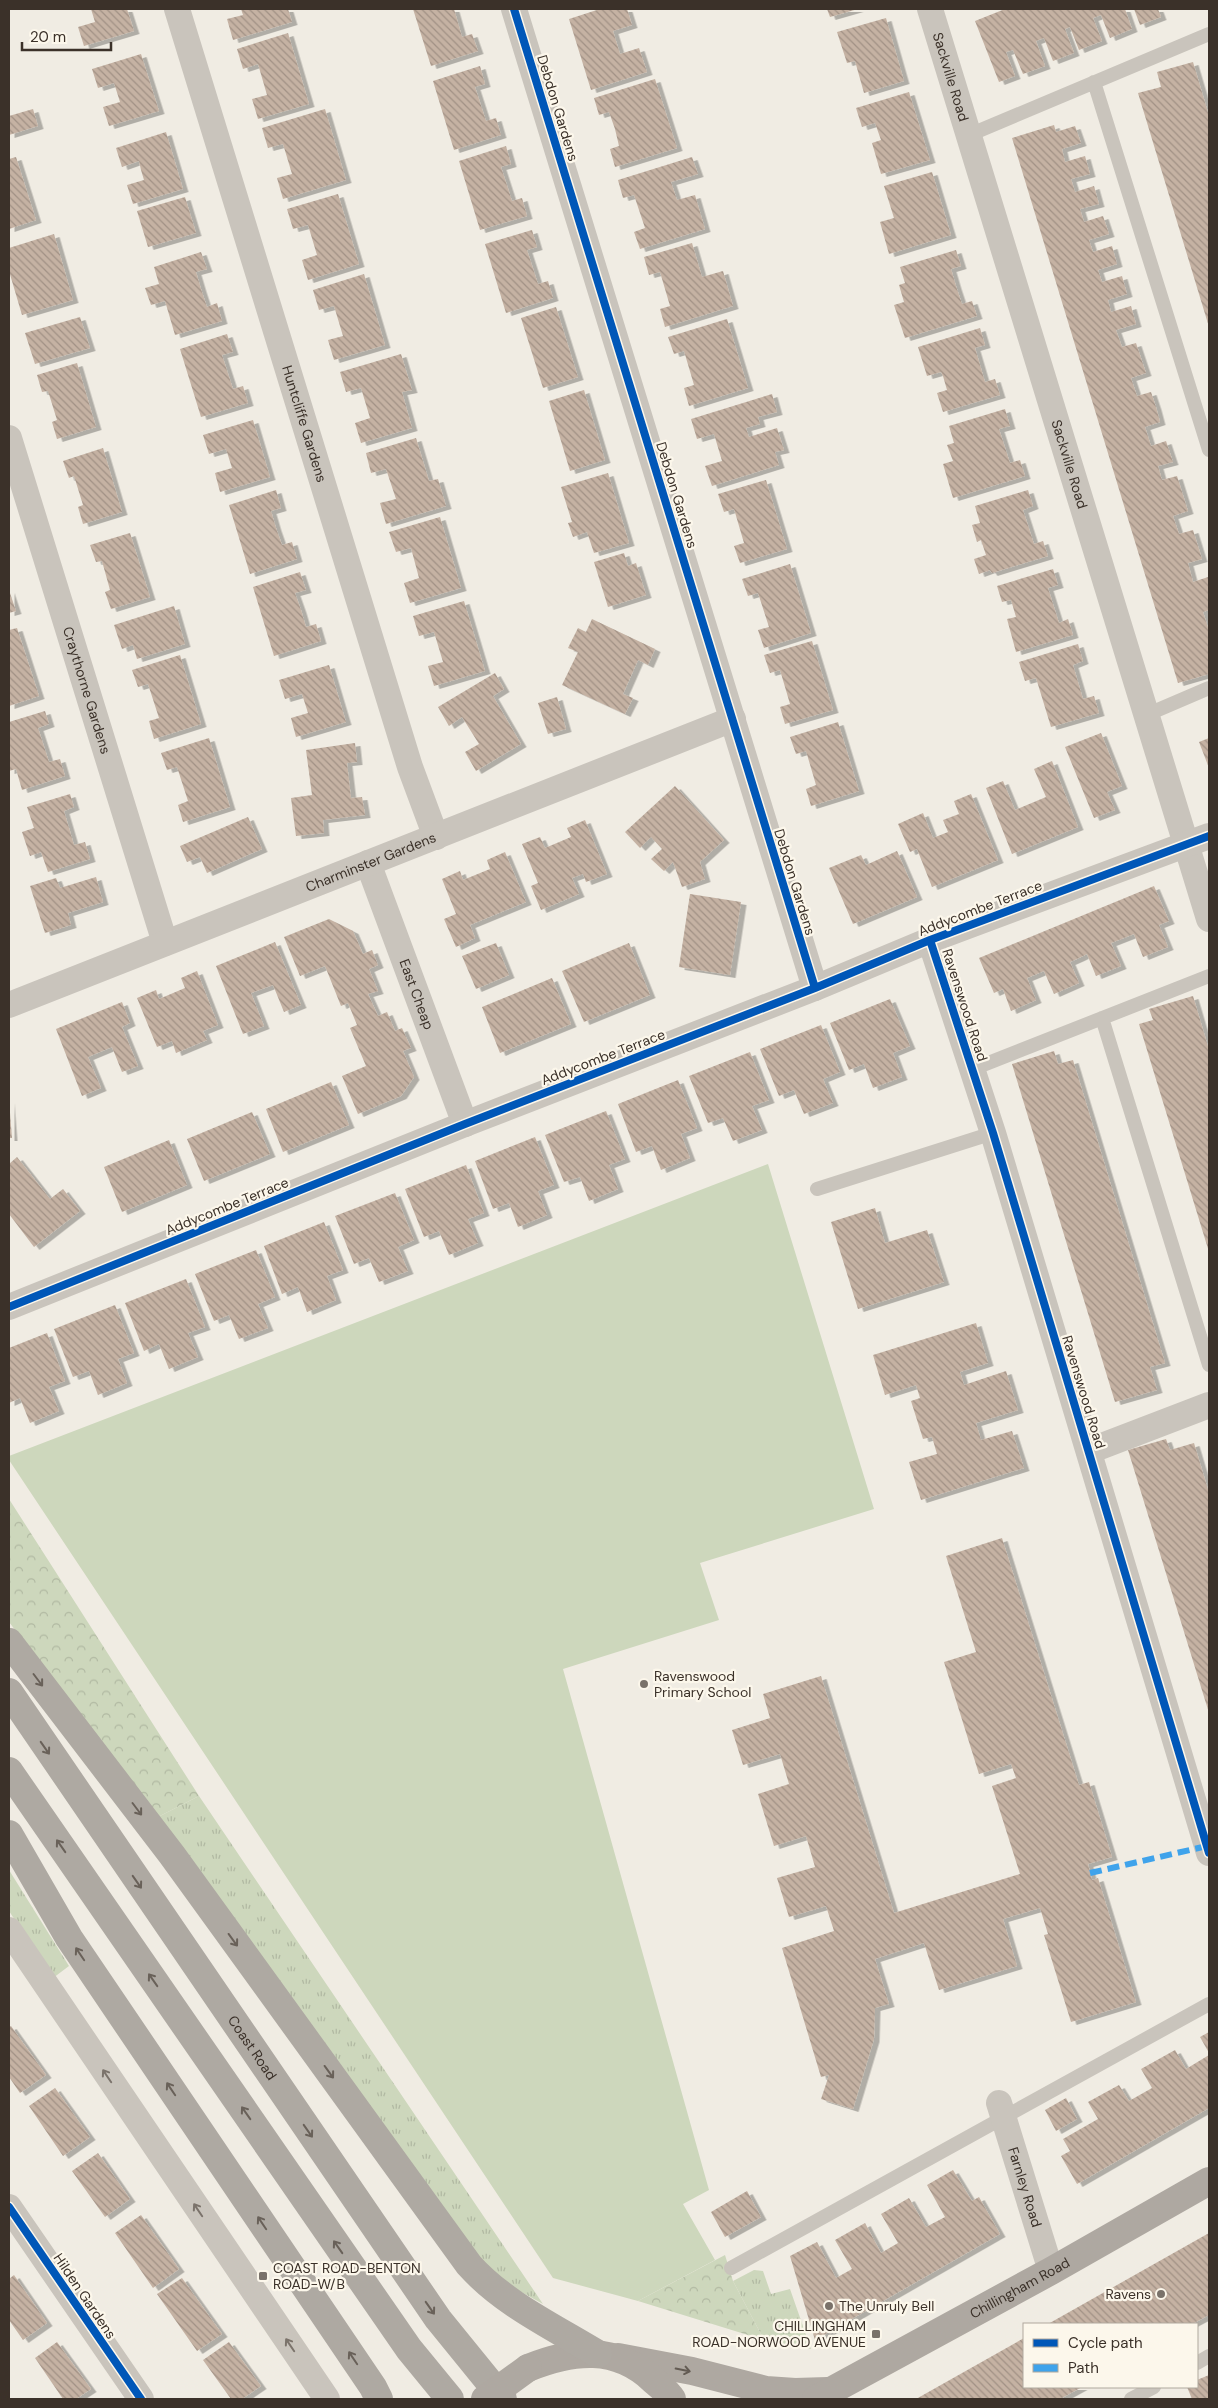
<svg xmlns="http://www.w3.org/2000/svg" width="1218" height="2408" font-family="'DM Sans',sans-serif">
	<defs>
		<pattern id="grass-tufts" width="24" height="20" patternUnits="userSpaceOnUse" patternTransform="scale(1.25)"><rect width="24" height="20" fill="#cdd7bc"/><path d="M3 7l-1-3M5 7V3M7 7l1-3M15 17l-1-3M17 17v-4M19 17l1-3" fill="none" stroke="#b1b9a2"/></pattern>
		<pattern id="forest-crowns" width="20" height="18" patternUnits="userSpaceOnUse" patternTransform="scale(1.25)"><rect width="20" height="18" fill="#cdd7bc"/><path d="M2 6a3 3 0 1 1 6 0M12 15a3 3 0 1 1 6 0" fill="none" stroke="#b1b9a2"/></pattern>
		<pattern id="building-back-hatch" width="6" height="6" patternUnits="userSpaceOnUse" patternTransform="scale(1.25)"><rect width="6" height="6" fill="#c5b2a3"/><path d="M-1 5l2 2M0 0l6 6M5-1l2 2" fill="none" stroke="#a19185"/></pattern>
		<filter id="shadow"><feDropShadow dx="5.5" dy="3" stdDeviation="0" flood-color="#0004"/></filter>
	</defs>
	<rect width="100%" height="100%" fill="#f0ece3"/>
	<path fill="url(#grass-tufts)" d="M199,1796L543,2304L514,2288L484,2264L158,1817Z
		M9,1870L69,1966L53,1978L9,1911Z
		M754,2270L763,2271L771,2294L790,2289L811,2349L764,2340L733,2281Z"/>
	<path fill="url(#forest-crowns)" d="M9,1499L199,1796L158,1817L9,1622Z
		M725,2255L733,2281L764,2340L638,2301Z"/>
	<path fill="#cdd7bc" d="M768,1164L874,1509L700,1563L719,1620L563,1669L709,2190L683,2204L715,2260L638,2301L553,2278L9,1460V1456Z"/>
	<path fill="url(#building-back-hatch)" filter="url(#shadow)" d="M91,9H127L134,31L84,46L78,27L95,22Z
		M241,9H288L292,22L233,40L227,19L243,15Z
		M413,9H454L462,37L472,34L478,51L431,66Z
		M600,9H627L632,25L613,31L620,54L639,48L647,72L591,90L569,19Z
		M827,9H858L830,17Z
		M1005,9H1125L1132,29L1110,38L1101,15L1093,18L1102,41L1079,50L1070,27L1065,29L1074,53L1053,61L1044,38L1036,41L1045,66L1023,74L1013,50L1006,52L1015,76L999,82L975,21Z
		M1134,9H1158L1161,17L1140,25Z
		M886,18L904,81L864,93L855,61L847,63L837,32Z
		M288,33L309,104L258,119L252,99L267,95L258,64L243,69L237,49Z
		M141,54L159,111L109,126L103,107L120,102L114,83L98,88L92,69Z
		M1193,62L1209,116V327L1138,93L1161,87L1157,72Z
		M480,66L485,84L475,87L486,121L496,118L501,135L454,150L433,81Z
		M655,79L677,148L615,167L610,149L619,146L615,129L609,112L599,115L594,98Z
		M909,92L930,160L881,174L872,143L881,140L875,123L862,127L856,108Z
		M33,109L38,126L9,135V116Z
		M325,109L346,180L283,199L277,178L292,174L283,144L268,148L262,128Z
		M1054,125L1056,132L1075,126L1081,143L1062,149L1065,162L1085,156L1090,174L1071,179L1075,192L1094,186L1099,204L1080,209L1084,222L1103,216L1109,234L1089,240L1093,252L1112,246L1117,264L1098,270L1102,282L1122,276L1127,294L1108,300L1111,312L1131,306L1136,324L1116,330L1122,347L1136,343L1146,373L1131,378L1137,396L1151,392L1156,407L1160,422L1145,427L1151,446L1166,441L1173,462L1158,466L1162,480L1177,476L1188,511L1173,516L1179,534L1193,530L1202,559L1188,563L1193,582L1208,577L1209,582V610L1203,612L1209,631V674L1178,683L1012,138Z
		M166,132L183,189L133,204L127,185L144,180L141,170L139,161L122,167L116,148Z
		M506,146L511,164L501,167L512,201L522,198L527,216L480,230L459,161Z
		M16,157L36,220L9,229V159Z
		M692,157L698,174L671,182L677,200L695,195L705,229L640,249L634,232L645,228L634,195L623,198L618,180Z
		M932,172L951,235L889,254L880,222L894,218L884,186Z
		M338,194L359,264L308,280L302,260L317,255L308,225L293,229L287,209Z
		M185,197L196,233L148,247L137,211Z
		M532,230L537,247L527,250L538,284L548,281L553,298L506,313L485,244Z
		M54,234L73,300L22,315L9,271V248Z
		M692,243L702,277L723,271L733,306L665,327L660,309L670,306L660,272L649,275L644,257Z
		M956,250L961,266L951,269L956,286L962,304L972,301L977,316L905,338L894,305L904,302L899,285L905,283L900,267Z
		M201,252L207,269L196,272L201,289L207,307L217,303L222,321L175,335L165,301L151,305L145,288L159,284L154,267Z
		M364,274L385,345L334,360L328,340L343,336L334,306L319,310L313,290Z
		M556,307L578,377L543,388L521,318Z
		M80,317L90,348L35,364L25,333Z
		M727,319L748,388L689,406L684,388L694,385L684,351L674,354L668,337Z
		M980,328L985,345L975,348L985,382L995,379L1000,395L943,412L937,393L947,390L943,376L941,372L927,376L918,347Z
		M227,334L233,352L222,355L233,389L243,386L248,403L201,417L180,349Z
		M401,354L412,390L402,392L412,428L361,443L355,423L370,418L361,388L346,392L340,372Z
		M77,363L96,427L57,439L52,422L57,420L48,391L42,392L37,375Z
		M584,390L605,460L570,471L549,401Z
		M772,394L777,412L758,417L760,424L746,428L749,437L777,428L784,450L775,452L779,465L712,486L705,466L722,461L714,434L697,439L691,419Z
		M1005,409L1010,426L999,429L1010,463L1020,460L1025,476L953,498L943,464L953,461L947,445L954,443L949,426Z
		M253,420L270,477L220,492L215,473L232,468L226,449L209,454L203,435Z
		M416,438L429,481L438,479L446,506L386,524L380,503L396,499L386,469L371,473L366,453Z
		M103,448L122,512L83,524L78,507L83,505L74,476L69,478L63,461Z
		M608,473L629,543L594,553L587,532L573,537L568,523L572,522L561,487Z
		M766,480L787,549L740,563L734,546L744,543L734,509L724,512L718,494Z
		M276,490L281,508L271,511L276,528L282,545L292,542L297,559L250,574L229,505Z
		M1028,490L1033,506L1023,510L1034,544L1043,541L1048,556L992,573L990,570L979,574L974,559L986,555L981,540L977,542L972,525L980,523L975,506Z
		M440,517L461,588L410,603L404,583L419,578L411,548L396,552L389,532Z
		M130,533L150,597L111,609L105,592L110,590L102,561L96,562L90,545Z
		M624,553L628,566L636,563L646,595L608,607L594,562Z
		M790,564L811,633L764,648L758,630L769,627L758,593L748,596L742,579Z
		M1053,569L1058,585L1048,588L1059,623L1068,619L1073,635L1016,652L1007,619L1016,617L1011,600L1002,602L997,586Z
		M300,572L306,590L295,593L301,610L306,627L316,624L321,641L274,656L253,587Z
		M9,590L16,611L9,613Z
		M464,601L485,671L434,686L428,666L443,662L434,632L419,636L413,616Z
		M174,606L185,644L137,659L133,645L122,649L114,625Z
		M592,619L655,649L648,665L638,660L623,694L633,698L625,714L562,685L578,652L568,648L578,628L586,632Z
		M17,628L39,696L9,706V630Z
		M812,641L833,710L785,724L780,707L790,704L780,670L770,673L764,655Z
		M1078,644L1083,661L1073,665L1083,699L1094,696L1099,713L1051,727L1036,678L1025,681L1019,662Z
		M180,655L201,724L154,739L149,721L159,718L148,684L138,687L132,670Z
		M329,665L346,722L296,737L291,718L308,713L302,694L285,699L279,680Z
		M495,673L504,689L493,696L521,744L476,771L465,752L479,744L462,717L449,726L438,707Z
		M557,697L566,729L548,734L538,703Z
		M45,711L49,724L38,728L49,762L60,759L65,776L22,790L16,769L9,771V722Z
		M838,722L859,791L811,806L806,789L816,785L806,751L796,754L790,737Z
		M1101,733L1122,786L1107,792L1115,810L1094,818L1065,747Z
		M209,738L230,807L183,822L178,805L188,801L177,767L167,770L161,753Z
		M1209,738V768L1199,742Z
		M355,743L357,762L347,763L351,798L362,797L365,815L323,820L324,833L296,836L291,798L312,795L306,750Z
		M1052,761L1078,827L1012,854L986,788L1003,781L1015,810L1046,797L1034,769Z
		M675,786L724,840L700,862L705,879L682,887L673,862L664,871L651,859L662,849L651,837L640,848L625,832Z
		M70,794L74,807L64,811L74,845L85,842L90,859L48,872L41,852L30,856L22,832L34,828L27,807Z
		M971,794L998,860L932,887L917,849L910,852L898,824L923,813L933,838L948,832L943,820L959,814L954,801Z
		M248,817L262,849L207,873L200,857L187,862L180,846Z
		M585,820L607,874L586,882L583,874L572,878L579,894L541,910L531,886L538,883L522,844L540,837L545,848L571,837L567,828Z
		M897,851L917,897L853,924L829,868L861,855L866,865Z
		M505,852L526,902L470,925L475,938L456,947L444,919L456,914L442,879L460,871L463,880L490,869L487,860Z
		M96,877L103,902L68,913L71,925L45,933L30,886L56,878L60,888Z
		M1154,886L1169,921L1159,925L1168,947L1143,957L1134,934L1111,943L1121,966L1096,976L1087,954L1079,958L1070,962L1079,983L1054,994L1044,971L1027,978L1036,1000L1011,1011L1003,989L994,993L979,958Z
		M690,894L741,902L730,975L679,967Z
		M329,919L353,931L363,954L372,950L378,965L369,969L378,991L368,994L378,1016L387,1012L395,1031L402,1028L411,1048L403,1051L414,1077L401,1096L358,1114L342,1076L366,1066L350,1028L357,1025L348,1003L341,1006L325,966L300,976L284,937Z
		M275,942L301,1005L284,1012L273,985L251,993L264,1026L243,1034L216,966Z
		M496,943L509,975L476,989L462,956Z
		M629,943L650,995L584,1022L562,971Z
		M197,971L218,1025L203,1031L207,1040L176,1053L172,1041L157,1047L137,998L156,990L159,999L185,988L181,978Z
		M552,978L571,1024L500,1053L482,1007Z
		M1193,996L1209,1050V1252L1139,1024L1153,1020L1149,1009Z
		M890,999L910,1046L893,1053L902,1077L873,1088L864,1064L849,1070L830,1023Z
		M122,1002L130,1023L122,1027L138,1066L122,1072L112,1047L88,1057L101,1088L82,1096L56,1029Z
		M821,1025L840,1072L823,1079L833,1103L804,1114L794,1090L779,1096L760,1049Z
		M1054,1051L1058,1064L1073,1060L1165,1363L1150,1367L1157,1390L1115,1402L1012,1064Z
		M750,1052L769,1100L752,1106L762,1130L733,1141L723,1118L708,1123L689,1076Z
		M678,1080L697,1128L681,1134L690,1158L661,1170L652,1146L636,1152L618,1104Z
		M331,1082L349,1125L283,1152L266,1109Z
		M9,1100L12,1138H9Z
		M606,1111L625,1159L609,1165L618,1189L589,1201L580,1177L564,1182L545,1135Z
		M252,1112L270,1154L204,1181L187,1139Z
		M535,1137L554,1185L538,1191L547,1215L518,1227L509,1203L493,1209L475,1161Z
		M169,1140L187,1185L122,1212L104,1167Z
		M17,1157L50,1199L63,1189L80,1211L34,1247L9,1214V1164Z
		M466,1165L484,1213L468,1219L478,1243L449,1255L439,1231L424,1237L405,1189Z
		M395,1193L414,1240L398,1247L408,1271L379,1282L369,1258L354,1264L335,1216Z
		M875,1208L885,1243L927,1230L944,1282L858,1309L831,1222Z
		M324,1222L343,1270L327,1276L336,1300L307,1312L298,1287L282,1294L264,1246Z
		M256,1250L275,1297L258,1304L268,1328L239,1339L229,1315L214,1321L195,1274Z
		M186,1279L205,1327L188,1333L198,1357L169,1369L159,1344L144,1351L125,1303Z
		M115,1305L134,1353L118,1359L127,1383L98,1395L89,1371L73,1377L54,1329Z
		M976,1323L988,1363L960,1372L964,1385L1006,1371L1018,1410L976,1423L981,1440L1012,1431L1024,1468L921,1500L909,1462L937,1454L932,1437L923,1439L911,1401L920,1398L916,1385L885,1395L873,1355Z
		M47,1333L65,1381L49,1387L59,1411L30,1423L20,1398L9,1403V1348Z
		M1166,1439L1170,1450L1194,1443L1209,1493V1713L1128,1450Z
		M1002,1538L1079,1785L1089,1782L1112,1857L1088,1864L1092,1880L1098,1878L1136,2002L1071,2022L1044,1935L1048,1934L1040,1908L1003,1919L1017,1966L939,1990L924,1943L875,1959L889,2004L875,2008L874,2039L853,2109L821,2099L829,2075L821,2077L782,1948L834,1931L826,1906L789,1917L777,1878L815,1867L806,1836L774,1846L758,1794L789,1784L780,1754L743,1765L732,1730L770,1718L763,1694L821,1676L894,1913L1020,1874L992,1786L1016,1778L1011,1764L979,1774L944,1662L976,1652L946,1556Z
		M11,2026L46,2075L20,2093L9,2077V2027Z
		M1209,2032V2053L1200,2037Z
		M1175,2050L1186,2069L1209,2055V2108L1077,2184L1061,2156L1070,2151L1063,2139L1098,2119L1088,2102L1119,2085L1129,2101L1152,2088L1141,2069Z
		M55,2088L90,2137L63,2156L29,2106Z
		M1066,2098L1077,2119L1056,2131L1045,2110Z
		M98,2153L130,2199L105,2217L72,2171Z
		M953,2170L972,2201L979,2197L1000,2234L815,2340L790,2256L817,2242L836,2278L852,2269L835,2240L865,2223L881,2253L898,2243L881,2214L909,2198L926,2227L945,2217L927,2185Z
		M747,2191L761,2217L725,2237L711,2212Z
		M141,2215L179,2269L153,2288L115,2233Z
		M1209,2233V2315L1192,2324H1048Z
		M14,2275L47,2323L23,2340L9,2320V2279Z
		M182,2278L222,2334L197,2351L157,2294Z
		M1024,2338V2387H1082L1060,2399H916Z
		M57,2342L91,2389L76,2399H63L35,2358Z
		M229,2342L261,2386L242,2399H231L203,2360Z
		M1209,2375V2399H1192L1187,2387H1197V2380Z"/>
	<g fill="none" stroke-linecap="round" stroke-linejoin="round">
		<path stroke="#c9c4bc" stroke-width="14" d="M1094,82L1209,450
			M969,135L1209,34
			M1146,715L1209,688
			M1102,1018L1209,1365
			M973,1069L1209,976
			M817,1189L993,1133
			M731,2268L1209,2004
			M1197,2363L1209,2356
			M1131,2399L1154,2387"/>
		<g stroke="#c9c4bc" stroke-width="26">
			<path id="s1" d="M177,9L410,767L436,837"/>
			<path d="M514,9L815,988"/>
			<path id="s2" d="M930,9L1209,919"/>
			<path id="s3" d="M9,438L165,943"/>
			<path id="s4" d="M368,863L465,1124"/>
			<path d="M930,940L993,1133L1209,1853"/>
			<path id="s5" d="M9,1005L733,719"/>
			<path d="M9,1307L465,1124L815,988L930,940L1209,836"/>
			<path d="M1089,1451L1209,1405"/>
			<path d="M9,1930L327,2399"/>
			<path id="s6" d="M999,2103L1051,2271"/>
			<path d="M9,2207L141,2399"/>
		</g>
		<g stroke="#aea8a1" stroke-width="28">
			<path d="M618,2357L692,2371L766,2390L795,2392L828,2391"/>
			<path d="M528,2368C573,2350 616,2345 653,2380C660,2386 668,2392 672,2399"/>
			<path id="s7" d="M816,2399L1051,2271L1209,2181"/>
		</g>
		<g stroke="#aea9a2" stroke-width="28">
			<path d="M9,1642L172,1855L469,2265C504,2304 554,2327 598,2354"/>
			<path id="s8" d="M9,1692L438,2319L503,2399"/>
			<path d="M9,1771L409,2349L450,2399"/>
			<path d="M9,1834L69,1938L373,2387L379,2399"/>
		</g>
		<path stroke="#aea8a1" stroke-width="28" d="M485,2399L528,2368"/>
		<path stroke="#3fa3eb" stroke-width="6" stroke-dasharray="12 6" stroke-linecap="butt" d="M1090,1873L1207,1846"/>
		<g stroke="#fcf7eb" stroke-width="11">
			<path id="cycleway" d="M514,9L815,988
				M930,940L993,1133L1209,1853
				M9,1307L465,1124L815,988L930,940L1209,836
				M9,2207L141,2399"/>
		</g>
		<use href="#cycleway" stroke="#0057b8" stroke-width="8"/>
	</g>
	<defs><path id="oneway-shaft" d="M-6 0H5M1.5-3L5.5 0L1.5 3" fill="none" stroke-width="1.6" stroke-linecap="round" stroke-linejoin="round" transform="scale(1.25)"/></defs>
	<g stroke="#696159">
		<use href="#oneway-shaft" transform="translate(38 1680) rotate(53)"/>
		<use href="#oneway-shaft" transform="translate(45 1748) rotate(55)"/>
		<use href="#oneway-shaft" transform="translate(137 1809) rotate(53)"/>
		<use href="#oneway-shaft" transform="translate(61 1846) rotate(-125)"/>
		<use href="#oneway-shaft" transform="translate(137 1882) rotate(55)"/>
		<use href="#oneway-shaft" transform="translate(233 1940) rotate(54)"/>
		<use href="#oneway-shaft" transform="translate(80 1954) rotate(-124)"/>
		<use href="#oneway-shaft" transform="translate(153 1980) rotate(-125)"/>
		<use href="#oneway-shaft" transform="translate(329 2072) rotate(54)"/>
		<use href="#oneway-shaft" transform="translate(171 2089) rotate(-124)"/>
		<use href="#oneway-shaft" transform="translate(246 2113) rotate(-125)"/>
		<use href="#oneway-shaft" transform="translate(308 2131) rotate(55)"/>
		<use href="#oneway-shaft" transform="translate(262 2223) rotate(-124)"/>
		<use href="#oneway-shaft" transform="translate(338 2247) rotate(-125)"/>
		<use href="#oneway-shaft" transform="translate(430 2308) rotate(55)"/>
		<use href="#oneway-shaft" transform="translate(353 2358) rotate(-124)"/>
	</g>
	<g stroke="#7b736b">
		<use href="#oneway-shaft" transform="translate(107 2076) rotate(-124)"/>
		<use href="#oneway-shaft" transform="translate(198 2210) rotate(-124)"/>
		<use href="#oneway-shaft" transform="translate(290 2345) rotate(-124)"/>
	</g>
	<use stroke="#635b53" href="#oneway-shaft" transform="translate(683 2370) rotate(11)"/>
	<g fill="#7a726a" stroke="#fcf7eb" stroke-width="2">
		<circle cx="644" cy="1684" r="5"/>
		<rect x="258" y="2271" width="10" height="10" rx="2.5"/>
		<circle cx="1161" cy="2294" r="5"/>
		<circle cx="829" cy="2306" r="5"/>
		<rect x="871" y="2329" width="10" height="10" rx="2.5"/>
	</g>
	<g text-anchor="middle" stroke-width="4.5" stroke-linejoin="round" paint-order="stroke">
		<g font-size="14" fill="#3b3129" stroke="#fcf7eb">
			<text dy="5" stroke="none"><textPath href="#s2" startOffset="71">Sackville Road</textPath></text>
			<text transform="translate(558 108) rotate(73)" y="5">Debdon Gardens</text>
			<text dy="5" stroke="none"><textPath href="#s1" startOffset="434">Huntcliffe Gardens</textPath></text>
			<text dy="5" stroke="none"><textPath href="#s2" startOffset="476">Sackville Road</textPath></text>
			<text transform="translate(677 495) rotate(73)" y="5">Debdon Gardens</text>
			<text dy="5" stroke="none"><textPath href="#s3" startOffset="264">Craythorne Gardens</textPath></text>
			<text dy="5" stroke="none"><textPath href="#s5" startOffset="389">Charminster Gardens</textPath></text>
			<text transform="translate(795 882) rotate(73)" y="5">Debdon Gardens</text>
			<text transform="translate(980 908) rotate(-21)" y="5">Addycombe Terrace</text>
			<text dy="5" stroke="none"><textPath href="#s4" startOffset="140">East Cheap</textPath></text>
			<text transform="translate(965 1005) rotate(72)" y="5">Ravenswood Road</text>
			<text transform="translate(603 1057) rotate(-21)" y="5">Addycombe Terrace</text>
			<text transform="translate(227 1206) rotate(-22)" y="5">Addycombe Terrace</text>
			<text transform="translate(1084 1392) rotate(73)" y="5">Ravenswood Road</text>
			<text dy="5" stroke="none"><textPath href="#s8" startOffset="431">Coast Road</textPath></text>
			<text dy="5" stroke="none"><textPath href="#s6" startOffset="88">Farnley Road</textPath></text>
			<text dy="5" stroke="none"><textPath href="#s7" startOffset="232">Chillingham Road</textPath></text>
			<text transform="translate(85 2296) rotate(56)" y="5">Hilden Gardens</text>
		</g>
		<g font-size="14" fill="#3b3129" stroke="#fcf7eb" text-anchor="start">
			<text x="654" y="1681">Ravenswood<tspan x="654" dy="16">Primary School</tspan></text>
			<text x="273" y="2273">COAST ROAD-BENTON<tspan x="273" dy="16">ROAD-W/B</tspan></text>
			<text x="1151" y="2299" text-anchor="end">Ravens</text>
			<text x="839" y="2311">The Unruly Bell</text>
			<text x="866" y="2331" text-anchor="end">CHILLINGHAM<tspan x="866" dy="16">ROAD-NORWOOD AVENUE</tspan></text>
		</g>
	</g>
	<rect width="1218" height="2408" fill="none" stroke="#3b3129" stroke-width="20"/>
	<rect x="1023" y="2323" width="175" height="65" fill="#fcf7eb" stroke="#afa89d"/>
	<rect x="1033" y="2339" width="25" height="8" fill="#0057b8" stroke="#afa89d"/>
	<text x="1068" y="2348" font-size="15" fill="#3b3129">Cycle path</text>
	<rect x="1033" y="2364" width="25" height="8" fill="#3fa3eb" stroke="#afa89d"/>
	<text x="1068" y="2373" font-size="15" fill="#3b3129">Path</text>
	<path d="M22 42v8h89v-8" fill="none" stroke="#3b3129" stroke-width="2.5"/>
	<text x="30" y="42" font-size="15" fill="#3b3129" stroke="#fcf7eb" stroke-width="4" paint-order="stroke">20 m</text>
</svg>
